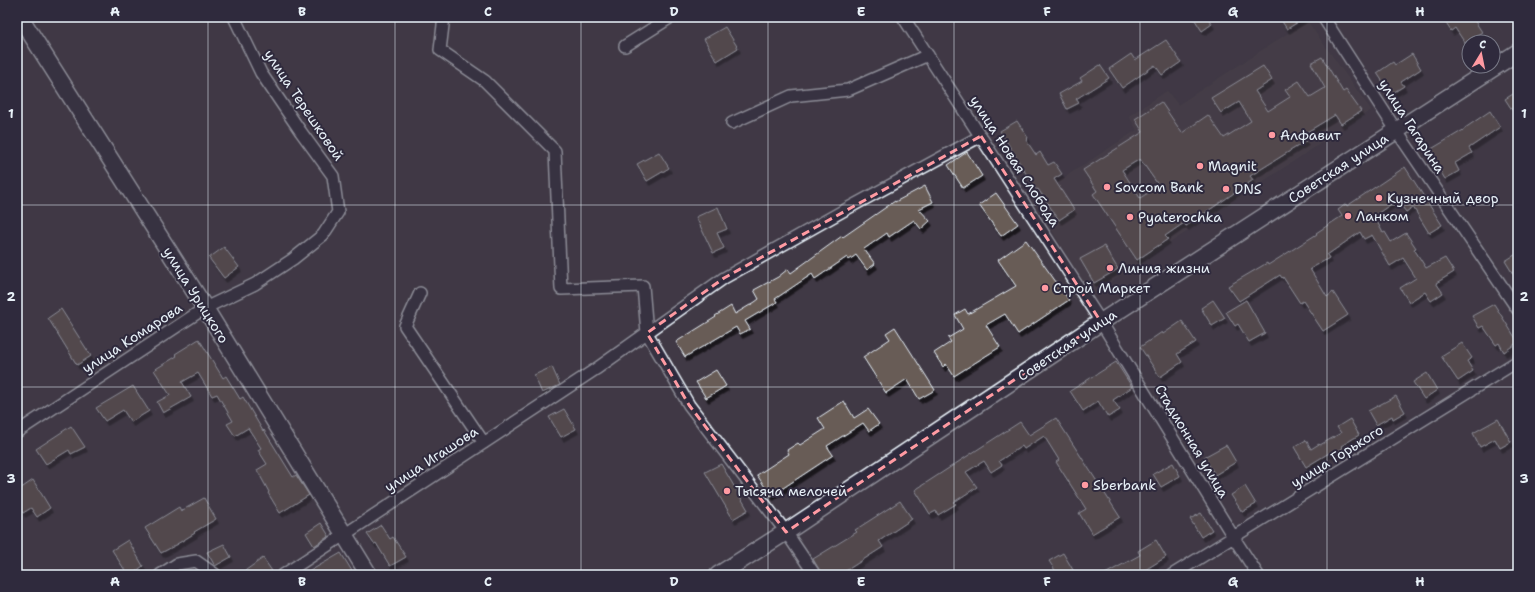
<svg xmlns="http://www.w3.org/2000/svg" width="1535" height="592" font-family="'Shantell Sans',sans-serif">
	<defs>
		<filter id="shadow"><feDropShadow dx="2.5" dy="4.5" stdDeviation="0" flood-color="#0009"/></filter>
	</defs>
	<rect width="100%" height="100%" fill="#403945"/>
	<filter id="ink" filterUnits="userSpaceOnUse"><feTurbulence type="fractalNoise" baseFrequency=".025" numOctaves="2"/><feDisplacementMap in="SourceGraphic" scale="8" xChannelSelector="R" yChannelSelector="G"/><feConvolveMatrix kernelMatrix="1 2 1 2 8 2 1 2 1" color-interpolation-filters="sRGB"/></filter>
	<g filter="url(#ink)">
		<path fill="#4c434a" d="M1307,21L1371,110L1091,295L1033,198L1137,130L1129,116L1167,91L1178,105Z"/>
		<path fill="#675b57" stroke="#e8f1f8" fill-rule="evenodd" filter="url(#shadow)" d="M1193,17H1207L1212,24L1202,31Z
			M1279,17H1306L1287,29Z
			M1453,17H1472L1482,32L1465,43L1455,28L1451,31L1445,22Z
			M725,27L738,48L717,61L704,39Z
			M1166,40L1181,62L1162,75L1155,65L1122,88L1109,69L1131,54L1135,60Z
			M1412,54L1421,69L1401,82L1404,86L1391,94L1377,73L1393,62L1395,65Z
			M1322,57L1343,92L1346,90L1361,111L1341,124L1335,115L1302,135L1306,141L1250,176L1253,180L1186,226L1184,223L1165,236L1168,239L1137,260L1093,194L1097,191L1083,170L1143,132L1135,119L1161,102L1182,133L1208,115L1224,138L1251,121L1239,102L1221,113L1211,98L1263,66L1272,80L1255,91L1268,111L1290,97L1285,90L1299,81L1310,97L1325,88L1311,63ZM1140,159L1159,186L1140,198L1122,170Z
			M1100,65L1109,78L1076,99L1079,103L1067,109L1059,94L1082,81L1080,78Z
			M1518,91V119L1505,99Z
			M1490,111L1500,127L1469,148L1472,153L1455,163L1459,171L1445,179L1428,151L1465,129V128Z
			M1017,121L1028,138L1026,140L1036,155L1040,152L1048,165L1054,162L1062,174L1054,179L1074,210L1059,220L1038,189L1036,190L1000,131Z
			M659,152L669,168L647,181L637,164Z
			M967,152L982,176L963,188L948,165Z
			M1405,167L1442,225L1429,233L1413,207L1406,212L1397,200L1374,216L1383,233L1385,232L1391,242L1406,233L1416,248L1414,249L1426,268L1445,258L1454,272L1436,283L1443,293L1431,301L1425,292L1409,302L1400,288L1416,278L1403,258L1390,266L1372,235L1364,239L1360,232L1327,255L1329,258L1310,269L1327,297L1333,292L1348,315L1323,331L1303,301L1300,303L1283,277L1282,278L1280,275L1239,301L1228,286L1267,263L1268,265L1284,255L1317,234L1316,233L1342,216L1338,210L1346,204L1347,206Z
			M925,186L933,202L919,209L930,221L921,229L914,220L889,237L887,233L864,249L875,264L867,270L856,255L849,260L847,257L815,279L812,274L775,299L777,302L745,321L750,329L740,334L736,327L685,357L676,342L716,317L715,316L731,306L735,314L755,302L759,299L754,290L778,277L788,269L791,273L842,236L843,237L895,201V202Z
			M996,193L1018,224L1001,236L979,205Z
			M718,207L727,229L717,233L724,248L713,253L696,217Z
			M1026,240L1069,300L1018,334L1005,314L986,325L1000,347L954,376L946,364L943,367L934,353L951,342L948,338L963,329L955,315L965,309L968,314L1016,286L998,260Z
			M1104,246L1118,269L1094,283L1080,259Z
			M224,247L239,267L224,278L209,258Z
			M1518,253V282L1505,261Z
			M1213,300L1225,318L1212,326L1201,308Z
			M1246,300L1265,333L1249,342L1238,324L1235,326L1226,312Z
			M1494,304L1518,342L1504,352L1499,343L1496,345L1483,326L1479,328L1472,316Z
			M61,309L91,356L77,365L48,318Z
			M1182,321L1196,342L1177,354L1182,362L1160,377L1140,347L1162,332L1163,334Z
			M895,327L935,390L919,399L907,379L886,393L863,357L890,339L886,333Z
			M199,339L223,378L226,376L240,399L243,397L263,431L264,430L293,477L296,475L309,495L280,513L268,493L269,492L257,470L267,464L258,450L261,448L248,428L235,436L227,424L233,421L217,394L212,396L198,373L182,382L191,397L163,413L157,402L170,395L154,370L177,356L175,354Z
			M1462,343L1472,358L1467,361L1473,371L1458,381L1441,356Z
			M1116,362L1132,387L1113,400L1120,410L1108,417L1098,401L1083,411L1070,391Z
			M552,367L560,385L542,393L534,375Z
			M716,370L726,386L706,398L696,382Z
			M1427,373L1437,390L1424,399L1413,382Z
			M133,386L149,411L131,422L123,410L105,421L96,408Z
			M1396,396L1405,412L1393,419L1392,416L1376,425L1368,411Z
			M844,401L854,418L868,409L879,424L869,431L863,423L827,446L833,455L771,496L757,475L789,454L787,450L798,443L800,445L825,429L818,418Z
			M564,409L576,429L561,437L549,417Z
			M1056,418L1120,517L1092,534L1079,513L1086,509L1056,462L1059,460L1044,436L1024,449L1022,446L999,461L1002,465L991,472L984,461L966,472L977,487L954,502L956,504L938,515L936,511L930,514L915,490L1020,422L1029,435Z
			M1350,419L1359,435L1341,446L1343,448L1331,455L1329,453L1306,467L1294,447L1306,440L1311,449L1319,444L1320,445L1341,433L1337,427Z
			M1498,419L1511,442L1500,448L1495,439L1480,447L1473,433Z
			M71,426L85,447L71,454L69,450L46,464L36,449Z
			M1226,445L1236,462L1215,475L1204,457Z
			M1173,463L1180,476L1161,487L1153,474Z
			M721,464L748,510L733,519L705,472Z
			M33,480L50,508L37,517L31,508L23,513L17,503V493L21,491L20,489Z
			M1245,486L1256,504L1242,512L1231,495Z
			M204,498L216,519L194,532L195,533L177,544H178L161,553L145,528L179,507L181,511Z
			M900,501L912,519L879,541L883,547L844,572L846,575H822L813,559L857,532L855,530Z
			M1201,513L1212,530L1201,537L1190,519Z
			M321,523L329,536L314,546L306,533Z
			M381,525L390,539L393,537L406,557L390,566L376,543L374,544L367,534Z
			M128,540L143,566L131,575H128L112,550Z
			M1156,540L1166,557L1137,575H1103L1140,555L1138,551Z
			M224,544L231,557L215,566L207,552Z
			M341,553L352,571L345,575H303Z
			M1063,553L1076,575H1058L1049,561Z
			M263,558L272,571L267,575H239Z"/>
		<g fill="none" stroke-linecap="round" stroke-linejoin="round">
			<g stroke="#e8f1f8" stroke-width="14">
				<path id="street" d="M444,17L440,50L485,81L555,151L561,289L643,286L647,333L689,405L786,532L815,575
					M903,17L1101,322L1234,538L1258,575
					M1323,17L1396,130L1518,310
					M625,46L671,17
					M732,123L791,96L848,90L928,55
					M420,293L405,326L484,443
					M17,432L205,308L255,284L293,259L323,235L338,212L333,176L301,132L261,73L234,17
					M160,575L177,564L196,561L216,575
					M283,575L596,369L724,278L841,212L981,136
					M1172,575L1518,361"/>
			</g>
			<g stroke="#e8f1f8" stroke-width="19">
				<path id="secondary" d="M20,17L205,308L369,575
					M718,575L786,532L1101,322L1518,52"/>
			</g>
			<use href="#street" stroke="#2f2a3d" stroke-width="11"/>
			<use href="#secondary" stroke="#2f2a3d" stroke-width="16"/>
		</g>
	</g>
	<path d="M0 0H1535V592H0ZM981,136L1101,322L786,532L689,405L647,333L724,278Z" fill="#403945" fill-opacity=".55" fill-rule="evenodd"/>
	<path fill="none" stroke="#ff9aa2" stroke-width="3" stroke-dasharray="8 5" stroke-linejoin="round" d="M981,136L1101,322L786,532L689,405L647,333L724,278Z"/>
	<path fill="none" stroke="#e8f1f8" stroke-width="1" stroke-opacity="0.55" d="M208,17V575M395,17V575M581,17V575M768,17V575M954,17V575M1140,17V575M1327,17V575M17,205H1518M17,387H1518"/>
	<g fill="#ff9aa2" stroke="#2f2a3d" stroke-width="1.5">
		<circle cx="1272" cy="135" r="4"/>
		<circle cx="1200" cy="166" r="4"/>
		<circle cx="1107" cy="187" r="4"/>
		<circle cx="1226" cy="189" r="4"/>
		<circle cx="1379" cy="198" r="4"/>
		<circle cx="1348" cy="216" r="4"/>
		<circle cx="1130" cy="217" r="4"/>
		<circle cx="1110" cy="268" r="4"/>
		<circle cx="1045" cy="288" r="4"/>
		<circle cx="1085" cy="485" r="4"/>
		<circle cx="727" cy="491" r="4"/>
	</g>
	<g text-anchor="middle" stroke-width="4" stroke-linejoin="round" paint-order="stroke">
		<g font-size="14" fill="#e8f1f8" stroke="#2f2a3d">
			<text transform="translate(304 105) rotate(56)" y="5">улица Терешковой</text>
			<text transform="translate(1412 126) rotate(57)" y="5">улица Гагарина</text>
			<text transform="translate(1015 161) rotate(57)" y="5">улица Новая Слобода</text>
			<text transform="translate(1338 168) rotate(-33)" y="5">Советская улица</text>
			<text transform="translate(196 295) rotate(58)" y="5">улица Урицкого</text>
			<text transform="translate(132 338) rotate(-33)" y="5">улица Комарова</text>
			<text transform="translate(1067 345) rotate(-34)" y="5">Советская улица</text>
			<text transform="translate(1192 441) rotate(59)" y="5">Стадионная улица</text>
			<text transform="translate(1337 456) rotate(-32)" y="5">улица Горького</text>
			<text transform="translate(431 459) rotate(-33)" y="5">улица Игашова</text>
		</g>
		<g font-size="14" fill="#e8f1f8" stroke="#2f2a3d" text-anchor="start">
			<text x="1280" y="140">Алфавит</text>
			<text x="1208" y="171">Magnit</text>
			<text x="1115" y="192">Sovcom Bank</text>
			<text x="1234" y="194">DNS</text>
			<text x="1387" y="203">Кузнечный двор</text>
			<text x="1356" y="221">Ланком</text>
			<text x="1138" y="222">Pyaterochka</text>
			<text x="1118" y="273">Линия жизни</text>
			<text x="1053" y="293">Строй Маркет</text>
			<text x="1093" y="490">Sberbank</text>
			<text x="735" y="496">Тысяча мелочей</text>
		</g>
	</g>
	<rect width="1535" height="592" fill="none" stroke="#2f2a3d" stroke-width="44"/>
	<g transform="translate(1481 54) rotate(10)"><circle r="19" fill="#2f2a3d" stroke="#797a88"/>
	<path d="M0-3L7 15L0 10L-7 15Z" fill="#ff9aa2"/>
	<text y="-6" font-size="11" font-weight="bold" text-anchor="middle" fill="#e8f1f8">С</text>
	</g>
	<rect x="22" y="22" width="1491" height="548" fill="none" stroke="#e8f1f8" stroke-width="1.5"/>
	<g font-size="13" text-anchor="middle" font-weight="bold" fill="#e8f1f8">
		<text x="115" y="16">A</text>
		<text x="302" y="16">B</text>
		<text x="488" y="16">C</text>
		<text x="674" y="16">D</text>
		<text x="861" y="16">E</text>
		<text x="1047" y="16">F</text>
		<text x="1233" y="16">G</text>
		<text x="1420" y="16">H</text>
		<text x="11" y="118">1</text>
		<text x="1524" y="118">1</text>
		<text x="11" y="301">2</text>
		<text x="1524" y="301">2</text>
		<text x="11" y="483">3</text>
		<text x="1524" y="483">3</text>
		<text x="115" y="586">A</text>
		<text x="302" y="586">B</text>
		<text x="488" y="586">C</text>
		<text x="674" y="586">D</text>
		<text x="861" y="586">E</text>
		<text x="1047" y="586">F</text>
		<text x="1233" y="586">G</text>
		<text x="1420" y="586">H</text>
	</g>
</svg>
